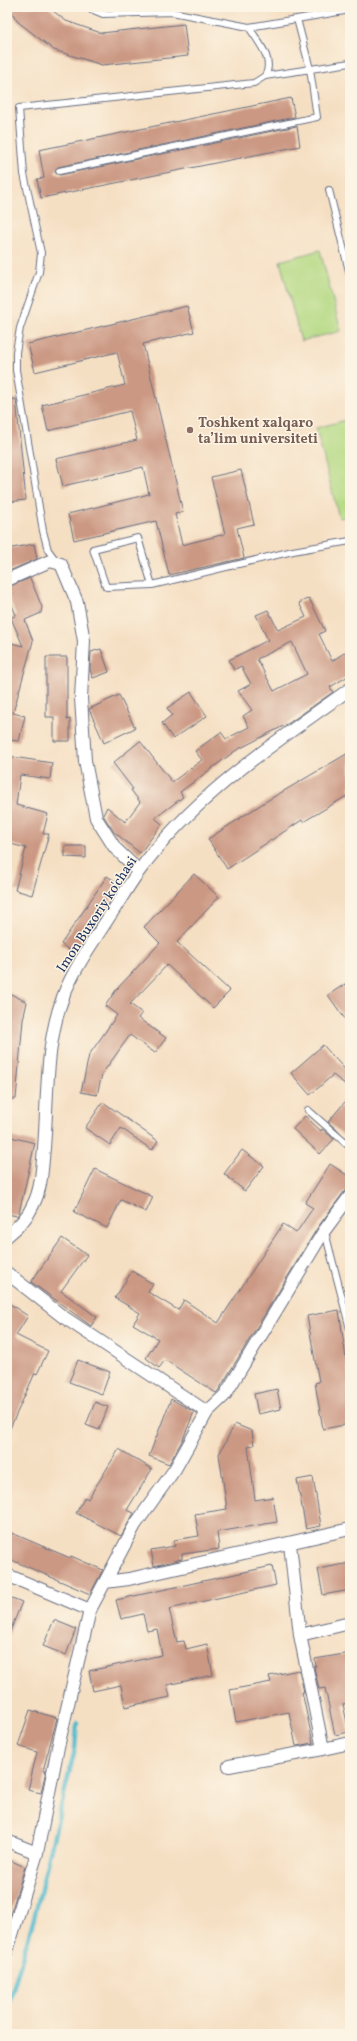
<svg xmlns="http://www.w3.org/2000/svg" width="357" height="2041" font-family="Vollkorn,serif">
	<rect width="100%" height="100%" fill="#fcf5e5"/>
	<filter id="ink" filterUnits="userSpaceOnUse"><feTurbulence type="fractalNoise" baseFrequency=".025" numOctaves="2"/><feDisplacementMap in="SourceGraphic" scale="8" xChannelSelector="R" yChannelSelector="G"/><feConvolveMatrix kernelMatrix="1 2 1 2 8 2 1 2 1" color-interpolation-filters="sRGB"/></filter>
	<filter id="wash" filterUnits="userSpaceOnUse"><feTurbulence type="fractalNoise" baseFrequency=".012" numOctaves="4" result="noise"/><feDisplacementMap in="SourceGraphic" scale="16" xChannelSelector="R" yChannelSelector="G"/><feGaussianBlur stdDeviation="0.9" result="paint"/><feColorMatrix in="noise" values="0 0 0 0 0 0 0 0 0 0 0 0 0 0 0 0 0 1.4 0 .05"/><feComposite in="paint" operator="in"/></filter>
	<g filter="url(#wash)">
		<rect width="100%" height="100%" fill="#f5dfc3"/>
		<path fill="#b3d982" stroke="#678470" d="M320,250L341,331L301,341L280,261Z
			M350,419V516L339,518L316,428Z"/>
		<g fill="none" stroke-linecap="round" stroke-linejoin="round">
			<path stroke="#50b9ce" stroke-width="4.5" d="M7,2009L34,1918L75,1749L77,1723"/>
		</g>
		<g id="blocks">
			<path fill="#cb9883" fill-rule="evenodd" d="M9,7H48L66,21L101,33L184,24L188,56L102,65L54,50L17,21Z
				M291,98L295,117L58,167L55,172L60,175L297,126L300,146L41,198L37,179L44,178L39,150Z
				M187,306L194,332L143,344L183,512L175,514L182,545L225,534L211,477L241,470L254,524L237,528L244,558L169,575L156,521L74,540L68,514L149,494L143,467L63,486L56,459L137,440L130,411L48,431L42,405L125,385L117,352L35,372L28,344Z
				M16,399L26,500L7,502V400Z
				M34,544L37,559L7,572V549Z
				M30,578L42,607L41,613L25,620L33,641L13,713L25,716L19,741L7,740V642L23,646L11,618L16,615L7,593V587Z
				M309,598L325,631L319,634L332,661L350,649V675L330,687L333,692L289,723L235,751L180,792L183,797L155,818L162,824L140,853L114,832L103,815L107,807L125,822L140,802L131,790L133,789L113,763L140,741L172,782L202,760L195,751L221,732L226,739L249,727L243,716L252,710L238,691L251,684L241,666L234,670L229,660L268,640L256,615L268,610L278,630L306,617L299,603ZM292,642L307,674L274,691L257,659Z
				M101,649L109,672L93,678L90,670L91,652Z
				M46,657H67V720L70,719V741H54V717H46Z
				M191,692L207,716L173,739L162,723L172,715L167,708Z
				M119,695L135,728L104,743L89,709Z
				M350,752V794L303,822L302,820L227,869L208,839L265,802Z
				M7,756L52,763L50,779L20,775L16,805L48,814L43,834H49L32,895L15,890L26,848L7,843Z
				M65,846H86V858L65,857Z
				M194,874L219,897L177,942L230,991L213,1008L167,965L130,1004L142,1013L138,1018L166,1038L155,1053L130,1035L102,1074L97,1095L81,1092L89,1055L117,1015L105,1006L116,990L160,943L144,927Z
				M107,876L121,885L76,955L61,944Z
				M350,981V1026L328,995Z
				M7,992L27,1002L23,1020L16,1099H7Z
				M323,1045L350,1075V1088L333,1075L310,1095L291,1073Z
				M350,1096V1141L328,1122Z
				M103,1102L158,1141L152,1150L121,1128L110,1145L85,1128Z
				M305,1116L321,1131L322,1129L334,1139L320,1154L293,1129Z
				M7,1136L35,1143L19,1213L17,1216L7,1214Z
				M242,1150L264,1166L245,1191L224,1174Z
				M330,1164L350,1177V1189L344,1192L318,1227L218,1391L216,1393L165,1360L159,1368L146,1358L158,1339L133,1324L140,1313L115,1298L132,1271L153,1284L148,1292L178,1310L184,1300L218,1323L283,1224L296,1233L313,1208L305,1203Z
				M95,1169L153,1197L146,1212L121,1200L107,1228L74,1212Z
				M62,1238L87,1255L61,1291L97,1317L91,1326L31,1282Z
				M7,1302L28,1316L16,1335L48,1351L37,1374L35,1373L7,1435Z
				M339,1310L350,1386V1424L323,1429L315,1383L319,1382L307,1316Z
				M78,1360L110,1372L102,1394L69,1382Z
				M277,1389L281,1409L258,1414L254,1394Z
				M171,1399L194,1412L183,1439L169,1464L149,1456Z
				M95,1402L108,1407L99,1430L86,1425Z
				M235,1424L252,1431L254,1445L248,1446L255,1500L273,1497L277,1522L217,1532L219,1549L182,1554V1559L154,1566L151,1550L175,1546L174,1540L199,1536L195,1514L227,1509L219,1454Z
				M119,1449L152,1469L127,1510L134,1513L121,1536L76,1513L85,1497L88,1499Z
				M313,1477L321,1526L306,1529L297,1480Z
				M7,1531L70,1558L71,1556L103,1570L90,1594L7,1558Z
				M350,1563V1590L323,1595L318,1569Z
				M272,1566L276,1585L169,1609L177,1642L184,1641L186,1649L207,1644L213,1675L167,1685L170,1697L125,1707L121,1685L93,1691L89,1671L162,1655L157,1629L147,1631L143,1614L121,1619L116,1600Z
				M7,1596L22,1602L7,1639Z
				M54,1620L76,1629L66,1655L43,1646Z
				M350,1653V1703L343,1704L349,1732L335,1735L325,1688L319,1689L314,1667L316,1666L315,1659Z
				M299,1670L304,1692H302L313,1743L296,1746L289,1712L236,1722L230,1690L271,1682L269,1676Z
				M30,1710L57,1718L43,1771H46L41,1793L28,1790L37,1752L18,1746Z
				M7,1859L25,1867L7,1925Z"/>
		</g>
	</g>
	<g filter="url(#ink)">
		<use href="#blocks" fill-opacity="0" stroke="#676d81" stroke-width="1"/>
		<g fill="none" stroke-linecap="round" stroke-linejoin="round">
			<g stroke="#676d81" stroke-width="8">
				<path id="service" d="M86,7L103,14L172,12L249,27
					M265,76L350,63
					M59,171L317,117L310,69L297,19
					M329,190L350,275
					M57,562L48,550L43,531L16,370V352L20,328L39,272L41,253L24,174L19,108L254,83L265,76C275,59 257,41 249,27L350,10
					M152,585L138,538L93,549L106,587L152,585L293,551L350,541
					M308,1110L350,1147
					M325,1232L350,1329"/>
			</g>
			<g stroke="#676d81" stroke-width="14">
				<path id="minor" d="M7,580L50,561L61,564L77,602L84,641L81,698L85,761L96,818L115,848L139,871
					M7,1236C17,1228 28,1217 33,1205C42,1188 42,1167 44,1148C48,1097 45,1045 63,997C74,968 93,942 109,917C119,902 128,886 139,871C195,795 274,743 350,689
					M7,1273L62,1316L207,1412
					M290,1544L300,1635L323,1749L350,1743
					M7,1575L90,1610
					M105,1582L129,1579L350,1529
					M300,1635L350,1623
					M229,1766L323,1749
					M7,1841L37,1853
					M7,1951L37,1853L58,1747L90,1610L135,1525L175,1469L207,1412L225,1395L324,1231L350,1196"/>
			</g>
			<use href="#service" stroke="#fff" stroke-width="6"/>
			<use href="#minor" stroke="#fff" stroke-width="12"/>
		</g>
	</g>
	<circle fill="#8d6e63" stroke="#fcf5e5" stroke-width="1.5" cx="190" cy="430" r="4"/>
	<g text-anchor="middle" stroke-width="3" stroke-linejoin="round" paint-order="stroke">
		<g font-size="14" font-weight="bold" fill="#785e54" stroke="#fcf5e5" text-anchor="start">
			<text x="198" y="427">Toshkent xalqaro<tspan x="198" dy="16">ta’lim universiteti</tspan></text>
		</g>
		<g font-size="14" fill="#1b2f5e" stroke="#fcf5e5">
			<text transform="translate(96 914) rotate(-57)" y="5">Imon Buxoriy ko'chasi</text>
		</g>
	</g>
	<rect width="357" height="2041" fill="none" stroke="#fcf5e5" stroke-width="24"/>
</svg>
